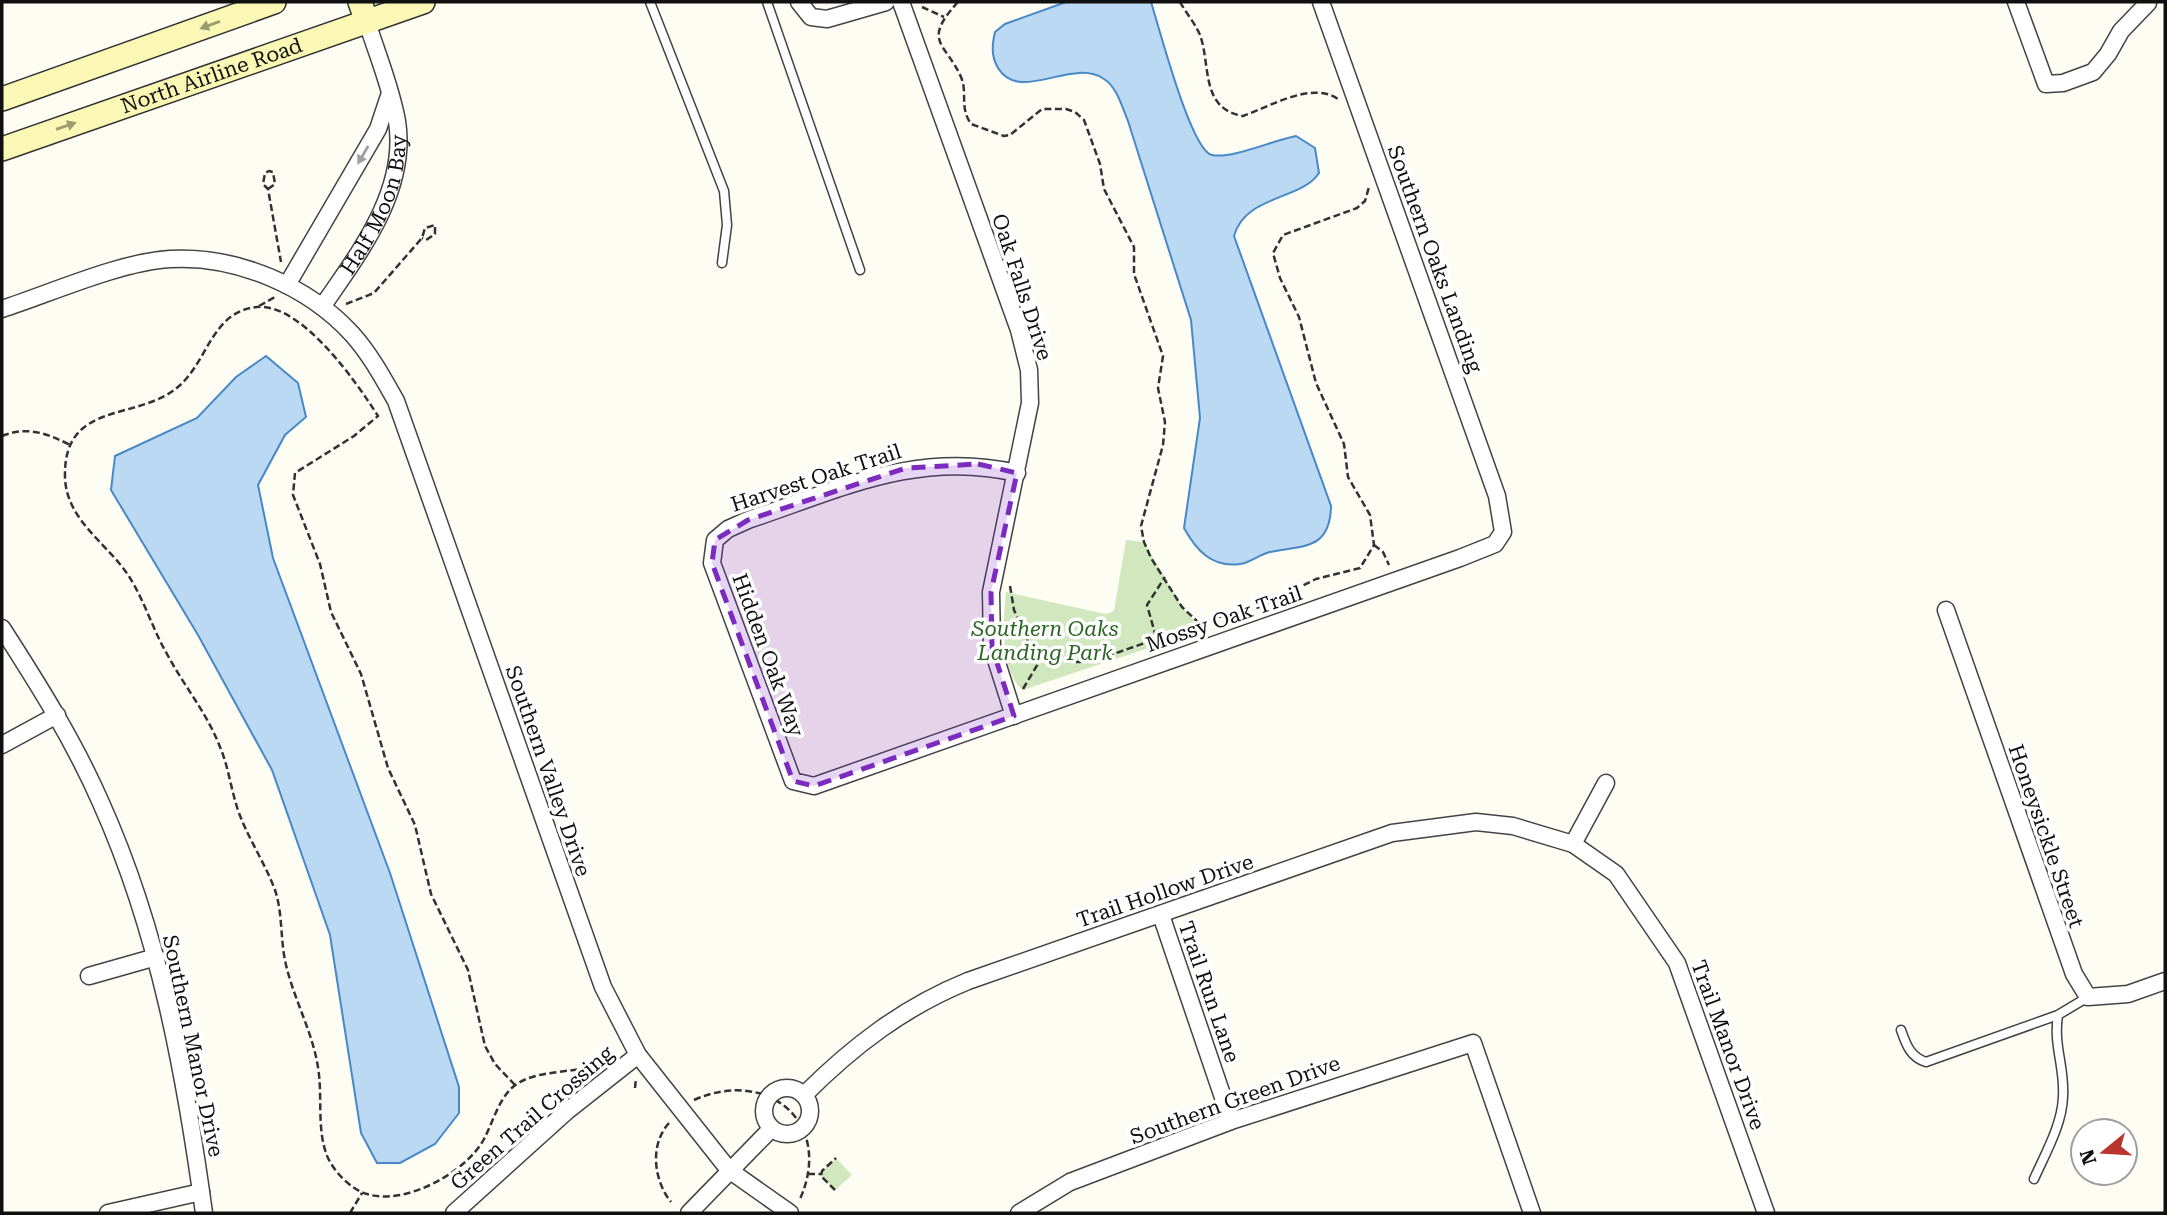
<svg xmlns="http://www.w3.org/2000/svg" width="2167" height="1215" font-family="'Roboto Serif',serif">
	<rect width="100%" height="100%" fill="#fefdf4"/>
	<path fill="#d1e8bf" d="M1126,540L1144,542L1182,607L1202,630L1023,690C1000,672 1003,618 1006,592L1106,614L1114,611Z
		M836,1158L852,1175L835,1190L821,1176L822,1171Z"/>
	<path fill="#bcd9f3" stroke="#4788c6" stroke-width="2" d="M1066,2H1151C1159,27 1191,151 1212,155C1232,159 1274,140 1296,136L1315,148L1319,173C1302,200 1245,195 1234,236L1331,506C1330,550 1304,545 1270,552C1260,554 1250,563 1240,564C1212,568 1196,550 1184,528L1200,418L1191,320L1128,121C1122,107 1117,87 1104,79C1072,57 1020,104 998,68C991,56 992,45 995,32L1005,24Z
		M266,356L298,383L306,417L285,435L258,485L273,558L390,873L459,1087V1113L435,1144L400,1163H377L361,1133L330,935L272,770L198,635L111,490L115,456L197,418L236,377Z"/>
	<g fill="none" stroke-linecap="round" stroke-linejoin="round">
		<g stroke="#434343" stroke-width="11">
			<path id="lane" d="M650,2L724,191L727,225L722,263
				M767,2L860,270
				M1901,1030C1906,1044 1910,1057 1926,1062L2058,1015L2088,997
				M2034,1179C2045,1154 2062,1125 2063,1097C2065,1067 2053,1046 2058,1015"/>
		</g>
		<g stroke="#434343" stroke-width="19">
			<g id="street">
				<path d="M799,2L811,17L827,19L886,2"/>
				<path d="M901,2L1019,330L1029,370L1030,403L991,592L992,647L1014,716"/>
				<path d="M2016,2L2046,84L2063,83L2093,72L2108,54L2121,31L2148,3"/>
				<path d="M287,285L378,129L389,96"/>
				<path id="s1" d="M322,307C359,253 408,191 397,121C391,87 377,54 367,22"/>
				<path d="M2,309C51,293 120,262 170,259C236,255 308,286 352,334C370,354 383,378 396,401L603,987L638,1055L729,1170L790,1213"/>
				<path d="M1017,473C917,450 841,489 748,520L728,529L715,540L712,563L793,781L814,786L1460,558L1495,544L1503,532L1497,496L1321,2"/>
				<path d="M1946,610L2074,974L2088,997L2128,994L2165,981"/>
				<path d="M2,628C38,684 74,741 101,803C159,932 185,1074 204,1213"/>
				<path d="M2,745L57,715"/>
				<path d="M1573,844L1606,783"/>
				<path d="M1161,915L1231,1121"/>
				<path d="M89,976L156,957"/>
				<circle cx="787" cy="1111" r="23"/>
				<path d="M804,1095C853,1046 904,1007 968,981L1392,833L1476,822L1513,826L1573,844L1616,874L1677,963L1766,1213"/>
				<path d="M108,1213L201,1192"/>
				<path d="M454,1213L567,1111L638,1055"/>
				<path d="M689,1213L771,1129"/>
				<path d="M1019,1213L1070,1182L1231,1121L1473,1043L1532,1213"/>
			</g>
		</g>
		<g stroke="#323232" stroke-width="26">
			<g id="secondary">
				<path d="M360,2L367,22"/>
				<path d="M2,99L274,2"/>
				<path id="s2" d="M2,149L423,2"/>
			</g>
		</g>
		<path stroke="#323232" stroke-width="2.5" stroke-dasharray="7 3.5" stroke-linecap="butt" d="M958,2C921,42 946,43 961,77C968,94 959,106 971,124L1004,136L1010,135L1042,109H1066L1075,112L1084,120L1100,164L1104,189L1134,247V274L1163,356L1158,388L1165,422L1163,445L1141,526L1144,542L1151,558L1182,607L1199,623
			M1180,2C1186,13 1195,23 1200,35C1211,65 1200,109 1243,116C1271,106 1312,81 1338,99
			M922,7L944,17
			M268,189L275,184L273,172L269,171L265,173L263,184L268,189L281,262
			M346,304L374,293L422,238L425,228L435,225V234L426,240L422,238
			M259,306L275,297
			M2,436C27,426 47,433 70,445
			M1374,545L1383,552L1389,565
			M1010,586L1014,610L1031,648L1041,658L1057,662H1080L1102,658L1233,612L1260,607L1316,579L1360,568L1374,545L1370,515L1348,477L1344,444L1316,383L1299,317L1280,278L1273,253L1283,235L1357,208L1365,201L1369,187
			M1156,637L1147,605L1165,577
			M1023,689L1048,647
			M515,1085L495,1064L485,1046L468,970L431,894L415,825L388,768L361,674L331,612L320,564L293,495L295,473L354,436L378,416C357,383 302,303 257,307C212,311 208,361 179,386C139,422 63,399 65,477C66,521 109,544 130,578C145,602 153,630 167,654C184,686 207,713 220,747C229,768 231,791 239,813C249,840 265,863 275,890C283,914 280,940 286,965C295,1003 315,1036 319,1075C322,1102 317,1133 328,1158C335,1173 352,1190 367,1194C404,1206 466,1173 484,1139C493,1122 499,1098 514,1086C534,1070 571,1073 595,1066
			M635,1088L636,1078
			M694,1100C768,1067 834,1123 800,1199
			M669,1123C649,1145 654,1181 671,1202
			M808,1174H822
			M835,1190L821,1176L822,1171L836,1158
			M350,1213L362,1193"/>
		<use href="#lane" stroke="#fff" stroke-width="8"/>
		<use href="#street" stroke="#fff" stroke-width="16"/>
		<use href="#secondary" stroke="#faf8b4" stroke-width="23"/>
	</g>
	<defs><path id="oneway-solid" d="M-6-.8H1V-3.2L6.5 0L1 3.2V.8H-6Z" transform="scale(1.75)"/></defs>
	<g fill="#9c9b72">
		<use href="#oneway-solid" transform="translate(210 25) rotate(160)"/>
		<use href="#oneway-solid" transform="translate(66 126) rotate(-19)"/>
	</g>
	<use fill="#9f9f9f" href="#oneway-solid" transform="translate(363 155) rotate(120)"/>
	<path fill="#7b2cbf" fill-opacity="0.2" stroke="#7b2cbf" stroke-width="5" stroke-dasharray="14 9" stroke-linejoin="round" d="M978,464L1017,473L991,592L992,647L1014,716L814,786L793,781L712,563L715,540L748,520L906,468Z"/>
	<g text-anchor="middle" stroke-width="7" stroke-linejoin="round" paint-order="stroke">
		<g font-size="21" fill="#101010" stroke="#fff">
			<text dy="7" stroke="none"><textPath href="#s2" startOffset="222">North Airline Road</textPath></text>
			<text dy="7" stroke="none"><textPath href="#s1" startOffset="117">Half Moon Bay</textPath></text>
			<text transform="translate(1435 259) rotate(70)" y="7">Southern Oaks Landing</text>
			<text transform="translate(1022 287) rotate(72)" y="7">Oak Falls Drive</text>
			<text transform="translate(816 478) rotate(-18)" y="7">Harvest Oak Trail</text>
			<text transform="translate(1224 619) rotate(-19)" y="7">Mossy Oak Trail</text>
			<text transform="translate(768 655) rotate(70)" y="7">Hidden Oak Way</text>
			<text transform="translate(548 771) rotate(71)" y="7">Southern Valley Drive</text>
			<text transform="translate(2046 836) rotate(71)" y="7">Honeysickle Street</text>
			<text transform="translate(1165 891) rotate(-19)" y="7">Trail Hollow Drive</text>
			<text transform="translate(1209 992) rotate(71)" y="7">Trail Run Lane</text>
			<text transform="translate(1728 1045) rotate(70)" y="7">Trail Manor Drive</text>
			<text transform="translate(193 1046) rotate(78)" y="7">Southern Manor Drive</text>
			<text transform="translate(1235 1100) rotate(-20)" y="7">Southern Green Drive</text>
			<text transform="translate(532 1118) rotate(-41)" y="7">Green Trail Crossing</text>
		</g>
		<g font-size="21" font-style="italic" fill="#2b6523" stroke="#fff">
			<text x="1045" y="636">Southern Oaks<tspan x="1045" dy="24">Landing Park</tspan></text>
		</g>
	</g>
	<rect width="2167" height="1215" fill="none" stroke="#101010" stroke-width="7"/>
	<g transform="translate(2104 1152) rotate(252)"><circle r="33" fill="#ffffff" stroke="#9f9f9f" stroke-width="2"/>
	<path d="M0-5L12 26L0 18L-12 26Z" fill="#b93530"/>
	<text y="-10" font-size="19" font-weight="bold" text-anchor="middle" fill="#101010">N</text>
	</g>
</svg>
